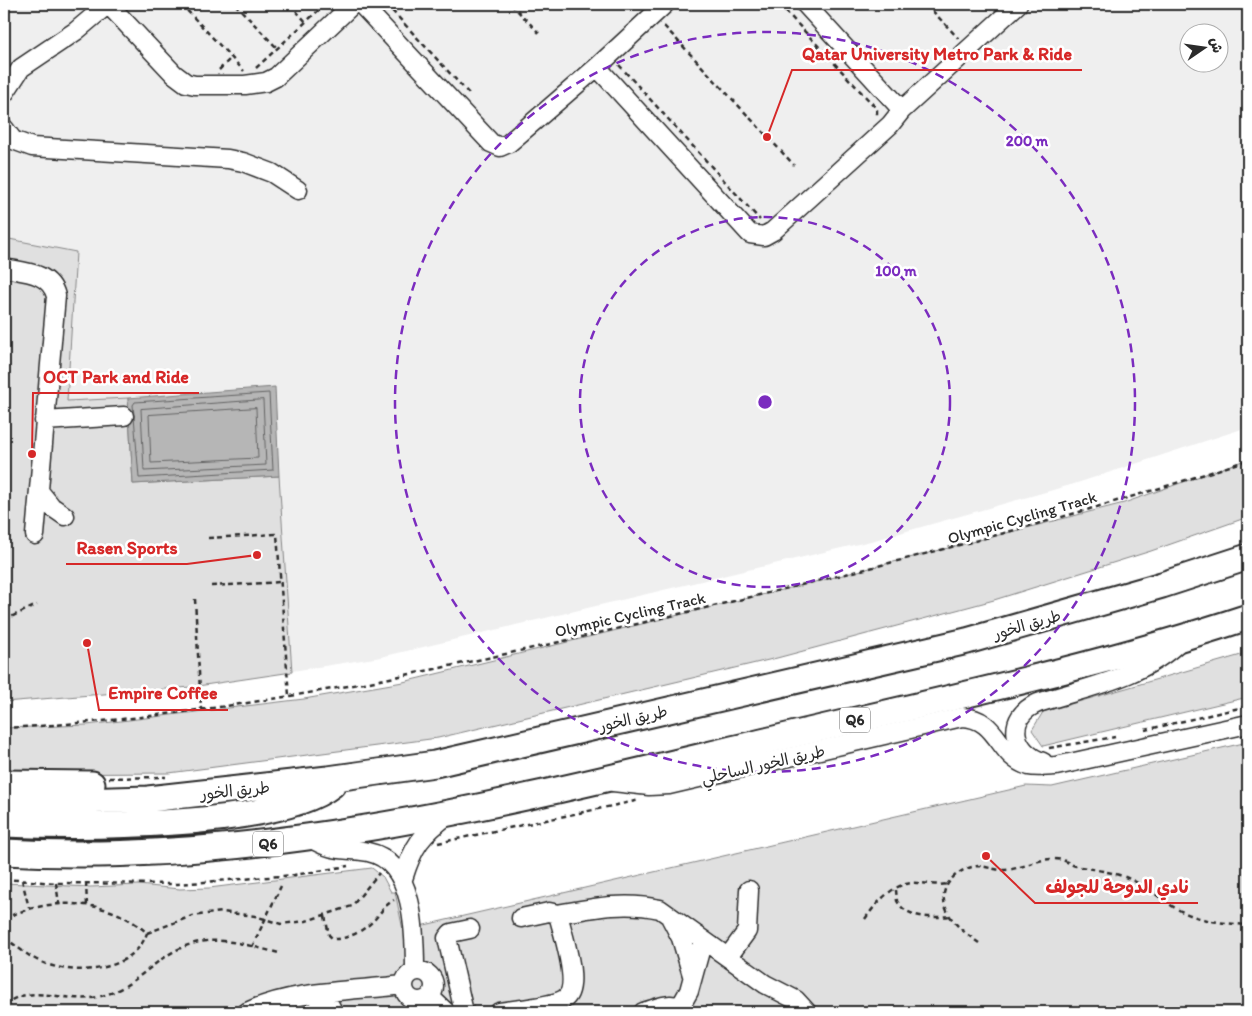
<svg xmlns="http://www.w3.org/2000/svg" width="1252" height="1016" font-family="Itim,'Playpen Sans Arabic',sans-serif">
	<rect width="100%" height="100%" fill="#fff"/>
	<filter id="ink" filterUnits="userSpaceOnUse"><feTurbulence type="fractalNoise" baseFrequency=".02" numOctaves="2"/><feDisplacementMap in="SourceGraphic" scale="10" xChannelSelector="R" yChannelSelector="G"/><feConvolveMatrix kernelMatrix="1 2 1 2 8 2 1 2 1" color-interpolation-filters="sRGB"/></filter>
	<g filter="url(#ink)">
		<path fill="#efefef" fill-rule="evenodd" d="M4,4H1248V427L1074,484L875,540L381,657L191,687L4,702ZM1190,32H1220V62H1190Z"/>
		<path fill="#e0e0e0" stroke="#868686" d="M4,238L76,252L67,401L128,398L133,484L279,476L292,672L191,687L4,702Z
			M1248,459V517L1151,551L994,600L777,658L438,738L169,773L4,774V728L87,725L304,699L403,682L827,579L1124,503Z
			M1248,653V697L1043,746L1032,730L1043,712Z
			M1248,742V1012H4V883L90,887L138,885L180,889L209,888L372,868L383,877L391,892H395L403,930L1026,786L1052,787Z"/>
		<path fill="#b6b6b6" stroke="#7e7e7e" d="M275,387L279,476L133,484L128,398Z"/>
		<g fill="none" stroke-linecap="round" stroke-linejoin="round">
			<path stroke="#636363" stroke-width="1" d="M263,400L266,465L144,471L141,409Z
				M256,408L258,458L151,463L149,415Z
				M134,415L133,405L135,402L269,393L273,470L139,478L134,416"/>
			<g stroke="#2b2b2b" stroke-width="21">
				<path id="minor" d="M108,4L174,74L186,83L195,85H245L266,82L276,77L353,4
					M361,4L491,143L500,147L509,143L597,67L665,4
					M805,4L902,110
					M597,67L750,234L764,236L773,231L890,125L902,110L1018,4
					M4,94L21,68L76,31L108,4
					M4,128L13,140L32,147L228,159L243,162L272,173L298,190
					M4,268C24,272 50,272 56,296L35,535
					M44,421L124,416
					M39,491L52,507L65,516
					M1043,762C1012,752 1005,717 1038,703C1087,687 1143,678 1181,640
					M613,782L649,786L669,785L962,717C999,718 997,757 1029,766C1037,768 1047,766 1056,766L1248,724
					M310,838C337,854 342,847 368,852C415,861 415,934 415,971
					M403,879C413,846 421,835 449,814
					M670,917L681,938L692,975
					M521,918L549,912L558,914C592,908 625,901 660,909L765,984L796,1000L807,1012
					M728,957L747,931L749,890
					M404 986a15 15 0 1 1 30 0a15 15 0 1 1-30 0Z
					M430,997L446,1012
					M680,1007L689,991L703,940
					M247,1012C292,990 354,991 403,985
					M314,1012L331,1007
					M464,1012L447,938L451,933L470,929
					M499,1012C516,1009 550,1007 564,999C582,988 562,932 558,914
					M643,1012C656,1009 675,998 685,1012"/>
			</g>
			<g stroke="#2b2b2b" stroke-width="29">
				<path id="highway" d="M4,783L92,784
					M4,800L43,802L148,799L328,779L435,764L967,641L1162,585L1248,557
					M4,824C76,827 277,829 332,785
					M4,852C263,867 516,800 766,741C927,703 1091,669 1248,617"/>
			</g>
			<path stroke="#2b2b2b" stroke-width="2.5" stroke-dasharray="5 4" stroke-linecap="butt" d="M181,4L244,71
				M235,4L277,48
				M290,4L306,22
				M386,4L471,96
				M511,4L539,33
				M779,4L877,109V116
				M926,4L959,39
				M664,26L794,165
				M619,65L760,220
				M256,68L321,8
				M219,70L231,58
				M208,538L277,534L289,696
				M211,586L281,582
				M195,599L201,709
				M4,620L37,605
				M4,728C232,717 457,667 679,614C871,569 1061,522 1248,460
				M1145,730L1248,706
				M1049,748L1115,737
				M109,778L166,777
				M438,843L640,800
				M4,879L56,883L178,884L294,875L348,866
				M22,880L29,908
				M86,882L87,906
				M56,883L59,904
				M896,890L897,901C907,919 932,918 950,916
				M325,916L329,935L333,939C347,940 365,930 375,919C381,912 385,905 394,900
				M4,919C48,896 110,898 147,933
				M865,919C877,902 895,881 917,883C928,883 937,886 948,884
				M147,933L192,916L222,912L255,916L281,924L306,921L352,906L379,873
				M4,938C16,945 26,955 39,961C73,977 133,973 147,933
				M979,943C965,933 947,920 944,901C941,883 960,868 977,866C986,866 994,870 1003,870C1023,870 1041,855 1062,860C1067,861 1071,865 1076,866C1095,870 1117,872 1134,881C1148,888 1159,897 1172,906C1196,921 1221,923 1248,925
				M252,947L281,886
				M4,1005C33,982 65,1004 97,997C141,988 156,950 200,942C226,937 253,947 279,953"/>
			<use href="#minor" stroke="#fff" stroke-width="18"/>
			<use href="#highway" stroke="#fff" stroke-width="25"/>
		</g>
	</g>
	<g fill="none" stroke="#7b2cbf" stroke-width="2.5" stroke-dasharray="9 6">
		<circle cx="765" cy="402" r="185"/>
		<circle cx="765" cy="402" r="370"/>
	</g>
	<g text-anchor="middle" stroke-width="5" stroke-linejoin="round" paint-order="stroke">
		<g fill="#fff" stroke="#6b6b6b" stroke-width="1">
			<rect x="840" y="707.5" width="30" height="25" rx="4"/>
			<rect x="253" y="831.5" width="30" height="25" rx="4"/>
		</g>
		<g font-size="15" font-weight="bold" fill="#2b2b2b">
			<text x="855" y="725">Q6</text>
			<text x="268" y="849">Q6</text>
		</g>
		<g font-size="16" fill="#2b2b2b" stroke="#fff">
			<text transform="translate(1022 517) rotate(-16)" y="6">Olympic Cycling Track</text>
			<text transform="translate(630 614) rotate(-13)" y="6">Olympic Cycling Track</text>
			<text transform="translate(1027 624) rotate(-16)" y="6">طريق الخور</text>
			<text transform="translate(633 718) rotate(-13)" y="6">طريق الخور</text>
			<text transform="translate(763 764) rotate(-13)" y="6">طريق الخور الساحلي</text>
			<text transform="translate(235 790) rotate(-6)" y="6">طريق الخور</text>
		</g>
	</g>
	<circle cx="765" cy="402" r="8" fill="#7b2cbf" stroke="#fff" stroke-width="2.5"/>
	<g font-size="15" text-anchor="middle" font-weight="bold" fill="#7b2cbf" stroke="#fff" stroke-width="5" stroke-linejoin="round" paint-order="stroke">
		<text x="1027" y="146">200 m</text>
		<text x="896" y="276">100 m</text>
	</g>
	<path fill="none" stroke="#d62828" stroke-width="2" d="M767 137L792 70H1082M32 454L33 393H199M257 555L187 564H66M87 643L99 710H228M986 856L1035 903H1198"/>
	<g fill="#d62828" stroke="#fff" stroke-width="2">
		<circle cx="767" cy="137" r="5"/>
		<circle cx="32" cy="454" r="5"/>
		<circle cx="257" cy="555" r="5"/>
		<circle cx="87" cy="643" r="5"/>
		<circle cx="986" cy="856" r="5"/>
	</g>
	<g font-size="18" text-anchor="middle" font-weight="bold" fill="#d62828" stroke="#fff" stroke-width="5" stroke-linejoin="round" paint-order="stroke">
		<text x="937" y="60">Qatar University Metro Park &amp; Ride</text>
		<text x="116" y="383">OCT Park and Ride</text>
		<text x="127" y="554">Rasen Sports</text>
		<text x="163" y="699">Empire Coffee</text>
		<text x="1117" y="893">نادي الدوحة للجولف</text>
	</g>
	<rect width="1252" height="1016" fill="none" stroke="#fff" stroke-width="20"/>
	<rect x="10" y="10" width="1232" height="996" fill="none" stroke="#2b2b2b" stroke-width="2" filter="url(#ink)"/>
	<g transform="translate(1204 48) rotate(77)"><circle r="24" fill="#ffffff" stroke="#aaaaaa"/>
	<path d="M0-4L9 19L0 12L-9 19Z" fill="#2b2b2b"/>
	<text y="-8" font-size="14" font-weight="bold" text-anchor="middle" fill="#2b2b2b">ش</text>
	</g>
</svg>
